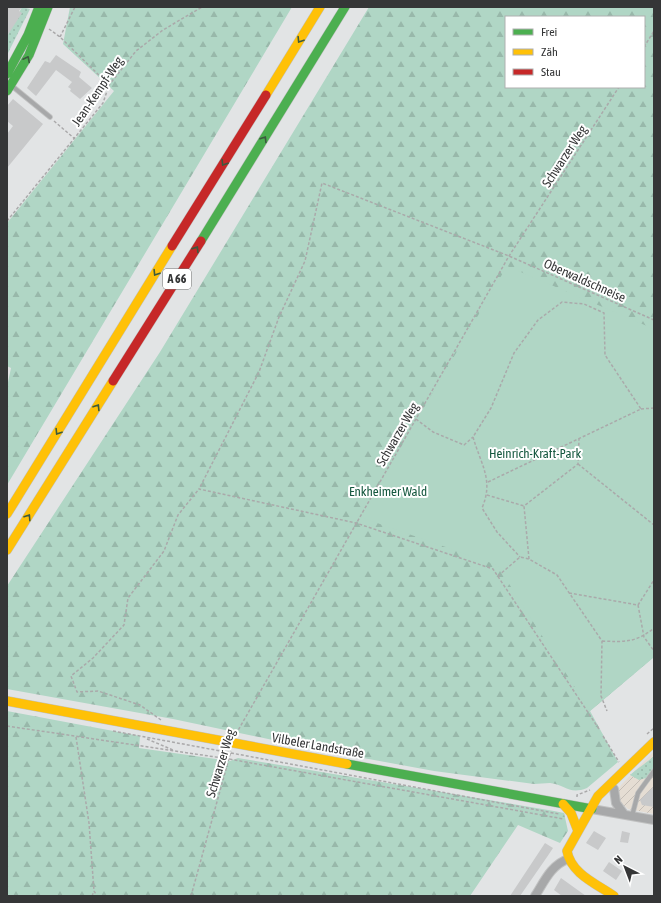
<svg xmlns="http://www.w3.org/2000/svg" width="661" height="903" font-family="'Asap Condensed',sans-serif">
	<defs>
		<pattern id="industrial-furrows" width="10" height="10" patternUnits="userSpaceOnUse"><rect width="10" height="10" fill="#e5ddd3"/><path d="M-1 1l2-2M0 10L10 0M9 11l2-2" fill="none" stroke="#c5beb6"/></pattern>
		<pattern id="grass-dots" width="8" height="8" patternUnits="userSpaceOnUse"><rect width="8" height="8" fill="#b0d6c5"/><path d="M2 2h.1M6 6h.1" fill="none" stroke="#98b8aa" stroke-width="1.8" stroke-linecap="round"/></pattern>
		<pattern id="forest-firs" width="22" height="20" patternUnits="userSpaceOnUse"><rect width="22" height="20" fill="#b0d6c5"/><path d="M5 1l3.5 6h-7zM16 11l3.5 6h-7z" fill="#98b8aa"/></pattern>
	</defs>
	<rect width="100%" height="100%" fill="#e2e4e5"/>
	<path fill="url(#industrial-furrows)" d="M654,751V814L628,809L619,801L617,792L621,785Z"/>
	<path fill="url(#grass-dots)" d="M22,7L30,9L7,55V36Z
		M654,756V769L646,778L639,780L630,775C638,768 646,763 654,756Z"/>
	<path fill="url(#forest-firs)" fill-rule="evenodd" d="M70,7H292L7,485V387L11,368L7,366V223L114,91L63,44Z
		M369,7H654V657L590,711L618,762L587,788C569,795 566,785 550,783C545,783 539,784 534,784L434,771L325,751L173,719L7,689V586L160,352ZM506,17H644V87H506Z
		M7,711L140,736L139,748L230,761L238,758L554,811L564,813L568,831L560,843L518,825L470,896H7Z"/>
	<path fill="#b0d6c5" d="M507,266L654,329V657L590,711L497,565L360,517Z"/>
	<path fill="#c8c9ca" d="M7,7H22L19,11L22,13L7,36Z
		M56,55L81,72L79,77L92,88L80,99L70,91L71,89L68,87L72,82L56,70L36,96L27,88L45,61L50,63Z
		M13,99L43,124L7,168V134L13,126L7,121V106Z
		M654,786V807L642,805L640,800Z
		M594,831L606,838L598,850L586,843Z
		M622,831L630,833L628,843L620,842Z
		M545,843L553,848L547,857L520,896H510Z
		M609,862L622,871L616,880L603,871Z
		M561,878L586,896H562L554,890Z"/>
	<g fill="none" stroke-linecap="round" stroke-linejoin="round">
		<g stroke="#c0c1c1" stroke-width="5.5">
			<path id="lane" d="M12,86L50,117
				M632,816L638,793L654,771"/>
		</g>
		<g stroke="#c0c1c1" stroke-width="10">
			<path id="street" d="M614,789L616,803L624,814
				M592,809L654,820
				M535,896C544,882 551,865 568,859"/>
		</g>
		<g stroke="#c0c1c1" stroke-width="10">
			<path id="fast" d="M7,74L28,35L39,7
				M7,91L29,55L48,7
				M201,241L345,7
				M347,764L592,809"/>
		</g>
		<g stroke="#c0c1c1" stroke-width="10">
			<path id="slow" d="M266,95L320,7
				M7,514L172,246
				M7,550L113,381
				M7,701L347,764
				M563,804L571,813L578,831
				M614,896C597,884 571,874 567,851L598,796L654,742"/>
		</g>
		<g stroke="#c0c1c1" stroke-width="10">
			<path id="jam" d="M172,246L266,95
				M113,381L201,241"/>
		</g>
		<path stroke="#aaa9aa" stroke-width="1.5" stroke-dasharray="3 2" stroke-linecap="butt" d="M49,29L60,37L109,85
			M60,37L75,7
			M644,47L654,31
			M54,121L75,139
			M7,221L103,103L109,85L136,51L163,30L202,7
			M641,409L654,408
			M416,419L433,432L464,445L473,437
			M578,464L654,525
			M488,482L641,409L605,355L604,313L584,304L562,302L538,320L514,353L491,408L473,437C481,465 494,480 482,508L497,532L520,557
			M487,495L524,506
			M529,559L524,506L578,464L579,439
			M498,576L520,557L529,559L557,575L602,641L601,696L607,711
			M569,593L638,605L644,637L654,651
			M638,605L654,580
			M602,641C623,642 636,643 654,628
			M161,720L140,705L98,691L77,692L71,676L93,658L124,625L128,598L164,551L178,515L199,489
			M7,726L229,759L564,819
			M599,729L493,569L356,523L199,489L259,372L279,317L305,261L322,183L509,256L654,320
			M113,731L559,814
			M236,734L509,256L619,87
			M647,734L654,728
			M603,736L619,762
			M76,737L89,823L94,891L97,896
			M147,739L173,750
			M577,797V795L590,790
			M92,896L94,891
			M191,896L231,751"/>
		<use href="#lane" stroke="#a7a8a9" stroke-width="4"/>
		<use href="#street" stroke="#a7a8a9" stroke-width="8"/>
		<use href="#fast" stroke="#4caf50" stroke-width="9"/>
		<use href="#slow" stroke="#ffc107" stroke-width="9"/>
		<use href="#jam" stroke="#c62828" stroke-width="9"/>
	</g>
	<defs><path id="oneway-chevron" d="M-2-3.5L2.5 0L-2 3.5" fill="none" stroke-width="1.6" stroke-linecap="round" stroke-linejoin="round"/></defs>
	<g stroke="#3c5a3e">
		<use href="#oneway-chevron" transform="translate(300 40) rotate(122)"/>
		<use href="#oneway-chevron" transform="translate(27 59) rotate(-63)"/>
		<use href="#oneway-chevron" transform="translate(264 139) rotate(-58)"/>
		<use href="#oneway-chevron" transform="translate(224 163) rotate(122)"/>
		<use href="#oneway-chevron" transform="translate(196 249) rotate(-58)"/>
		<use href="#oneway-chevron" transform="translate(156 273) rotate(122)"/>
		<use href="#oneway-chevron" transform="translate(97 407) rotate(-58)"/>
		<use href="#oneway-chevron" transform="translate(58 432) rotate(122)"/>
		<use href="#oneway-chevron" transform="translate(28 517) rotate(-57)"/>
	</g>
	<g text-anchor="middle" stroke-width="4" stroke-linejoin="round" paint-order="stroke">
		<rect fill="#fff" stroke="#727273" stroke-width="1" x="163" y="269" width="28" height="20" rx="3"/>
		<g font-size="12" font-weight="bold" fill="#353637">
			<text x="177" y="283">A 66</text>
		</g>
		<g font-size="13" fill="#353637" stroke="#fff">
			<text transform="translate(97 91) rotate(-56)" y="5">Jean-Kempf-Weg</text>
			<text transform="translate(564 156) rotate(-57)" y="5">Schwarzer Weg</text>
			<text transform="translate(585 280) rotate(24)" y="5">Oberwaldschneise</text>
			<text transform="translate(397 434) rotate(-60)" y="5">Schwarzer Weg</text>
			<text transform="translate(318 745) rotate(10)" y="5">Vilbeler Landstraße</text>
			<text transform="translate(220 763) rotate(-73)" y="5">Schwarzer Weg</text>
		</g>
		<g font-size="13" fill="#15583f" stroke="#fff">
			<text x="535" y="458">Heinrich-Kraft-Park</text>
			<text x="388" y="496">Enkheimer Wald</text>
		</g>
	</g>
	<rect width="661" height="903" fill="none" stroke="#353637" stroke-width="16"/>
	<rect x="505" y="16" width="140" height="72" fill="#ffffff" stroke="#aeafaf"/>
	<rect x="513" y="29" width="20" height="6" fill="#4caf50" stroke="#aeafaf"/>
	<text x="541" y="36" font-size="12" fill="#353637">Frei</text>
	<rect x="513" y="49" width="20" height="6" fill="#ffc107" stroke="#aeafaf"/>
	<text x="541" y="56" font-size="12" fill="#353637">Zäh</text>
	<rect x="513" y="69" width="20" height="6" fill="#c62828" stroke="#aeafaf"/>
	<text x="541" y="76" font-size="12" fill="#353637">Stau</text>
	<g transform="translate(625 867) rotate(318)" stroke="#ffffff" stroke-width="3" paint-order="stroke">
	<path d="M0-3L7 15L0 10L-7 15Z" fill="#353637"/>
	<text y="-6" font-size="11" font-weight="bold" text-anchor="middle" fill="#353637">N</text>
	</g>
</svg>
